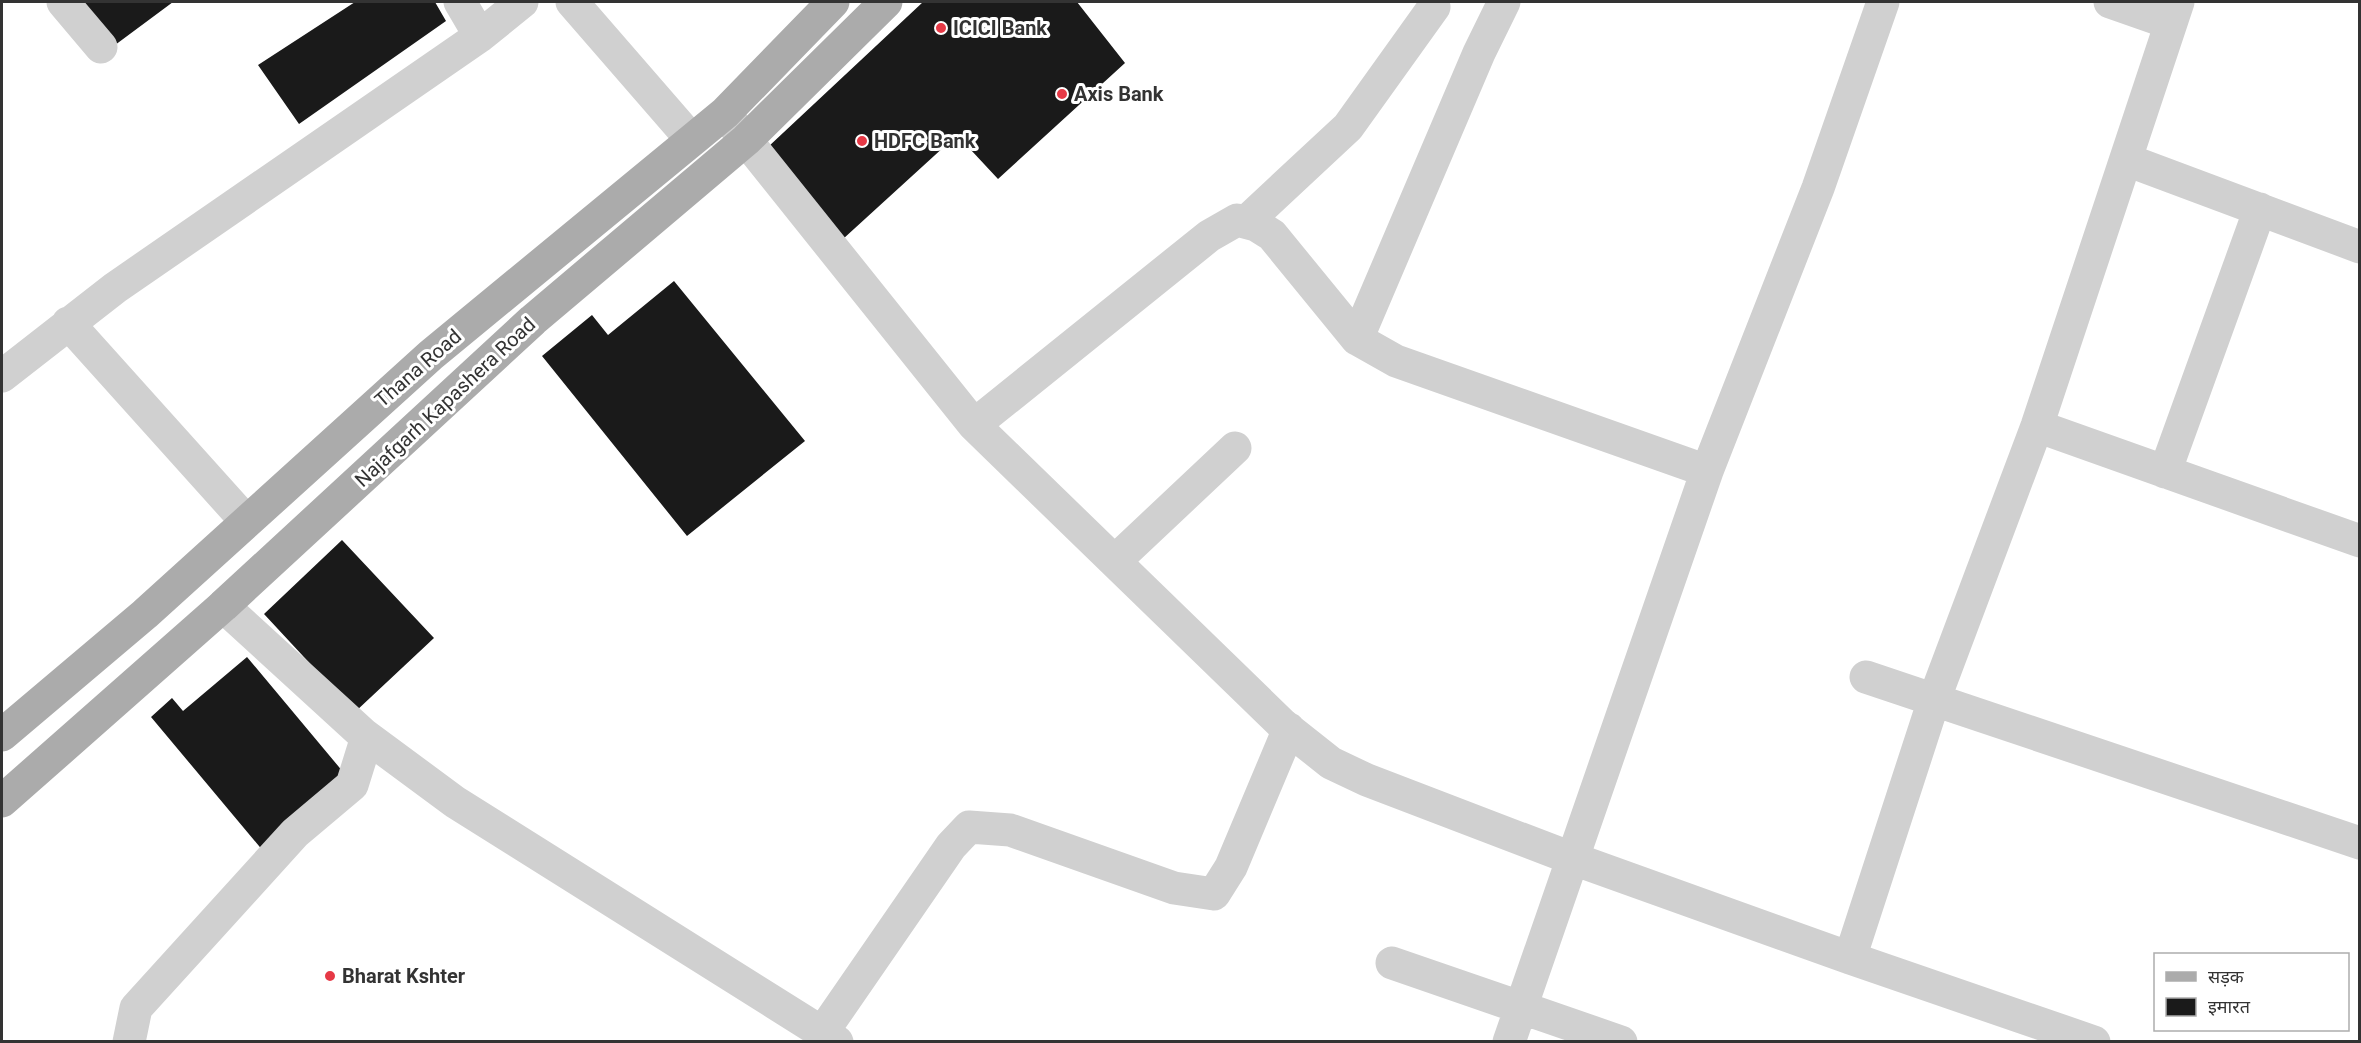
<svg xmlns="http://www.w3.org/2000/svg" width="2361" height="1043" font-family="Roboto,'Noto Sans Devanagari',sans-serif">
	<rect width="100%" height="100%" fill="#fff"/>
	<path fill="#1a1a1a" d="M77,2H173L111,48Z
		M355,2H435L446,21L299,124L258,65Z
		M923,2H1077L1125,63L998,179L957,135L843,239L768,147Z
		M674,281L805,441L687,536L542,356L592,315L608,335Z
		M342,540L434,638L355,712L264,614Z
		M247,657L349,779L264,852L151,717L172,698L183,711Z"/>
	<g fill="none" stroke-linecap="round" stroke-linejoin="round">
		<path stroke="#d0d0d0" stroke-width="33" d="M63,2L101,47
			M460,2L480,36
			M572,2L691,139
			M2110,2L2170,23
			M729,119L974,425L1283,725L1331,763L1367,780L1571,858L1850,958L2094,1042
			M2127,160L2360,247
			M1246,222L1348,127L1434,7
			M68,323L246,521
			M1357,339L1479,53L1504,2
			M2,376L115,288L480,36L522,2
			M974,425L1209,236L1237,220L1256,225L1272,235L1357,339L1396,361L1707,471
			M2037,426L2360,541
			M2165,472L2260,209
			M1115,561L1235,448
			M223,606L363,734L455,802L837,1042
			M1866,677L2360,843
			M1850,958L1934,700L2037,426L2178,2
			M1392,963L1621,1042
			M822,1033L951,846L969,827L1010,830L1174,888L1214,894L1231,867L1289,729
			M129,1042L136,1008L295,833L352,785L367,737
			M1509,1042L1707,471L1818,188L1883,2"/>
		<path stroke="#ababab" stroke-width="33" d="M2,735L145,614L431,355L725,113L833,2
			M2,801L223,606L533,320L746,140L886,2"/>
	</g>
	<g fill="#e63946" stroke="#fff" stroke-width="2">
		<circle cx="941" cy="28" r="6"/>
		<circle cx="1062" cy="94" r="6"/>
		<circle cx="862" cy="141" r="6"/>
		<circle cx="330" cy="976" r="6"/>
	</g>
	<g text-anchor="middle" stroke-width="6" stroke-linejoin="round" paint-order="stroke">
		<g font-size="20" font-weight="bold" fill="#333" stroke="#fff" text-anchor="start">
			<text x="953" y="35">ICICI Bank</text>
			<text x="1074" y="101">Axis Bank</text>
			<text x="874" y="148">HDFC Bank</text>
			<text x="342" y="983">Bharat Kshter</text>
		</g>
		<g font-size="20" fill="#333" stroke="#fff">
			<text transform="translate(418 368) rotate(-41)" y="7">Thana Road</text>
			<text transform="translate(445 402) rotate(-43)" y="7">Najafgarh Kapashera Road</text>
		</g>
	</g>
	<rect width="2361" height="1043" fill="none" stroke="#333333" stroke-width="6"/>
	<rect x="2154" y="953" width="195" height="78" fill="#ffffff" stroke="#adadad" stroke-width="1.5"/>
	<rect x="2166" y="972" width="30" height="9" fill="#ababab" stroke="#adadad" stroke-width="1.5"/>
	<text x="2208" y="983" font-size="18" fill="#333333">सड़क</text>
	<rect x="2166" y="998" width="30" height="18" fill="#1a1a1a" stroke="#adadad" stroke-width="1.5"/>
	<text x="2208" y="1013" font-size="18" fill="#333333">इमारत</text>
</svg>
